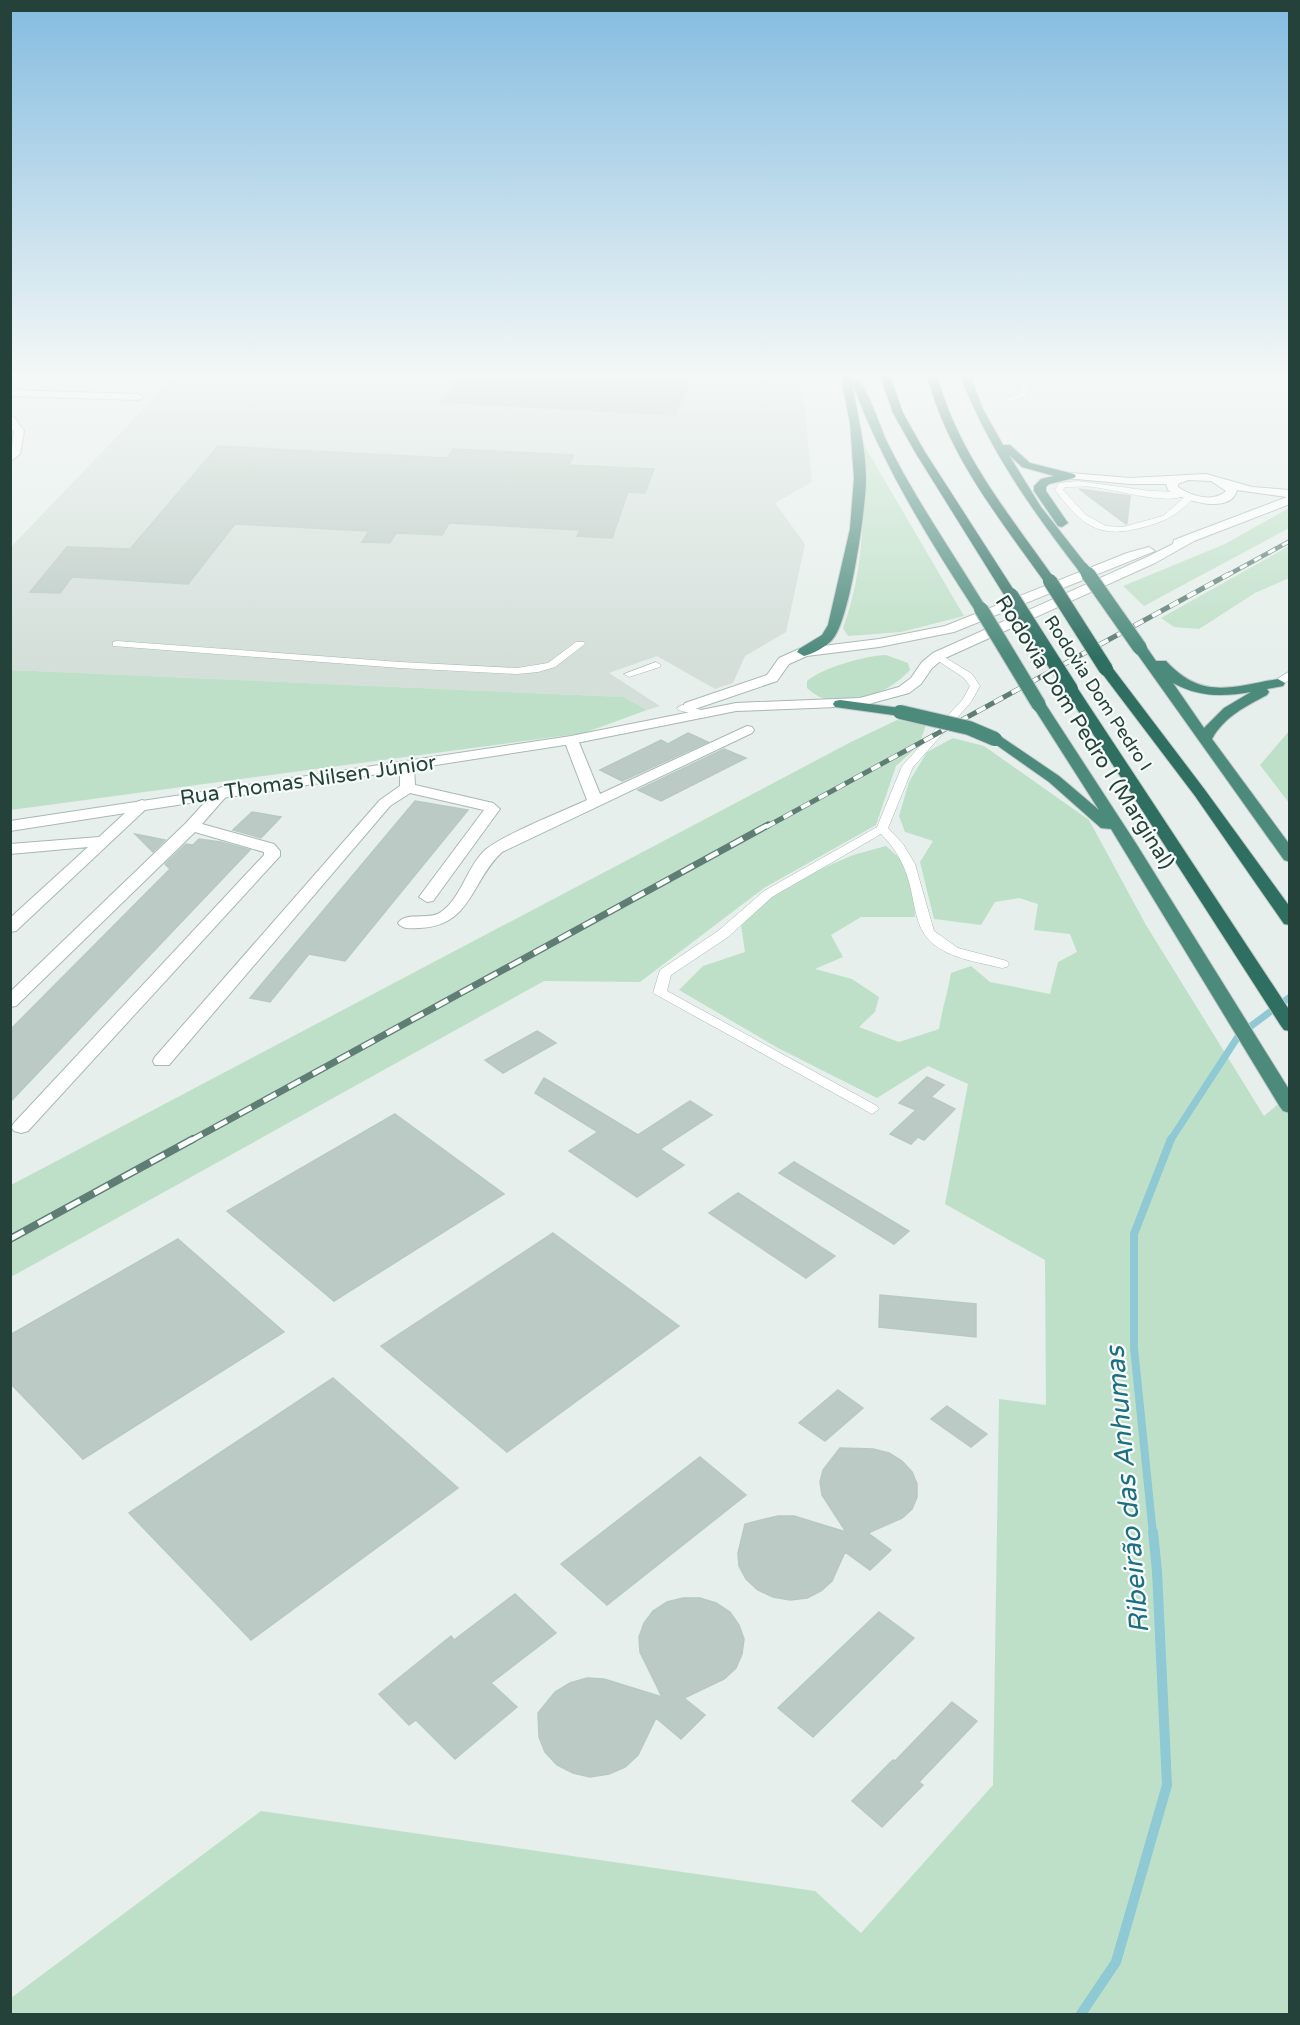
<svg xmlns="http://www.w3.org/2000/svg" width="1300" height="2025" font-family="'Varela Round',sans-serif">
	<rect width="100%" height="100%" fill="#e6efeb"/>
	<path fill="#d4dfda" d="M176,375H799L805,410L812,482L775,503L805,544L786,632L745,656L733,683L715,689L657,656L609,673L660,706L647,710L624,697L11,670V547Z"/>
	<path fill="#bfe0c8" d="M864,445L964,616L901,632L848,636L843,628C865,569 864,507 864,445Z
		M1289,508V528L1144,606L1123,586L1225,544Z
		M1289,546V578L1255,593L1199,629L1174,627L1161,618Z
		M886,655L908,663L910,670C888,695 835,716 807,688V681C824,667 864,656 886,655Z
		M11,670L624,697L647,710L584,733L11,810Z
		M897,720L926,725L919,745L896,766L876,825L764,888L640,982L544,981L11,1277V1185L851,742Z
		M1289,731V803L1260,765Z
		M953,738L984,746L1089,820L1146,925L1264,1116L1284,1099L1289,1108V2014H11V1998L261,1811L815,1891L861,1933L993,1785L999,1399L1046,1405L1045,1260L945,1204L968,1084L928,1066L877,1098L778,1048L679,990L703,966L745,952L741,925L773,890L853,855L886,846L912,869L915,917H861L831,935L843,957L815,969L852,979L879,997L875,1012L859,1027L899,1042L939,1029C942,1009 948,992 951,973L971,966L990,982L1050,994L1058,962L1077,952L1070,934L1034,930L1038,904L1019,898L995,902L981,925L934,919L920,862L933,841L905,832L899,816L909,782L927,752Z"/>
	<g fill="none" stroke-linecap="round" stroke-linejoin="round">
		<path stroke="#8ec9d4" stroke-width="7" d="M1170,1141L1239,1035L1290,997"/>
		<path stroke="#8ec9d4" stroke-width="8" d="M1153,1534L1134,1348V1234L1171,1139"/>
		<path stroke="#8ec9d4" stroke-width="10" d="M1081,2014L1116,1962L1167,1785L1157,1571L1153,1532"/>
	</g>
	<path fill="#bbcac4" stroke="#b8c9c2" stroke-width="1.5" d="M461,375H692L675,415L442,402Z
		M218,446L447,458L453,449L574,455L569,465L654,469L645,493L628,492L612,538L577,536L580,530L449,523L442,535L396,533L390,543L362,542L369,531L235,524L188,584L72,577L60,593L30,592L67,547L130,549Z
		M1079,489L1130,496L1127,523L1126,524Z
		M688,733L708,742L622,781L600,770L661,740L668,744Z
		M724,749L746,758L661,801L638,790Z
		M415,801L468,810L345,961L309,954L270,1002L250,998Z
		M252,812L281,817L261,838L233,830Z
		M135,834L165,840L153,852Z
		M199,839L221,842L250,850L10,1102V1030L170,869L165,864L186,844L193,845Z
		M537,1031L556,1043L503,1073L485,1060Z
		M927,1077L944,1085L931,1097L955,1109L924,1140L918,1137L911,1144L890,1134L916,1110L899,1103Z
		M544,1078L638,1135L690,1101L712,1115L660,1149L684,1165L637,1197L569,1151L598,1132L535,1093Z
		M395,1114L504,1194L334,1301L227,1211Z
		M794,1162L909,1231L894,1244L779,1173Z
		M738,1193L835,1256L806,1278L709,1213Z
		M553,1233L679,1326L507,1452L381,1346Z
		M178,1239L284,1332L83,1459L10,1383V1335Z
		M880,1295L976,1304V1337L879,1327Z
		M333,1378L458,1488L251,1640L129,1513Z
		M838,1390L863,1408L825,1441L799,1423Z
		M947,1406L987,1434L971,1447L931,1419Z
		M840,1448L873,1449L889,1453L902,1461L912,1472L917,1484V1497L912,1509L902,1518L868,1533L891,1550L870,1570L845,1552L832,1581L821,1591L807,1598L790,1600L773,1597L758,1590L746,1579L739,1566L738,1553L745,1524L778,1516H794L846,1532L822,1495L820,1482L823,1470Z
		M700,1457L746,1495L607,1605L561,1564Z
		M515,1594L556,1633L491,1683L517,1707L455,1759L416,1720L409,1725L379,1694L451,1636L454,1640Z
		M683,1598H700L716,1603L730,1612L739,1625L744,1639L742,1654L736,1668L724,1679L684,1698L705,1715L681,1739L656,1718L638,1755L625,1767L609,1774L590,1777L573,1773L557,1765L545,1752L539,1737L538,1713L555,1692L570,1683L587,1678L604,1679L662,1697L640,1652L639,1637L644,1623L653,1611L667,1602Z
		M879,1612L914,1638L813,1737L778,1708Z
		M952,1702L977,1721L919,1782L923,1785L882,1827L852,1801L893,1760L895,1761Z"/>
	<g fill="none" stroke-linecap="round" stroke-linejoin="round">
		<g stroke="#a8b8b2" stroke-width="1">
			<path id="service" d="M1025,375H1033L1026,397L1005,402V398L1020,394Z
				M1077,481L1151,491L1181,492L1185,495C1169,506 1114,489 1093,487C1084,486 1074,487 1065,487L1063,490L1086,515L1106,526L1123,527L1163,516L1187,495L1194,497C1178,515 1166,521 1144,527C1098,540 1082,525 1055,490L1059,483Z
				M117,641L400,662L517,668L548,663L576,642H584L585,644L555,667L538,672L517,674L400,668L113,646V642Z
				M938,653L972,674L980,686L971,702L913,767L888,828L903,844L915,864L934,931L958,948L1007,961L1009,964L1007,967L1002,968C978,962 951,959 932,943C915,928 915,903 909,882C904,863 895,848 881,834L772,897L728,937L671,975L667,991L877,1106L879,1109L872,1114L653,993L660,970L718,931L764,891L877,827L902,766L963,699L970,686L964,678L934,658L933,656Z
				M656,662L661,665L660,667L629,677L624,674Z
				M1290,671V679L1282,685H1274V681Z
				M682,705L705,711L706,713L701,716L678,710L677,708Z"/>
		</g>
		<g stroke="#a8b8b2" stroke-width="2">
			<path id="minor" d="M10,390L139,394L144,397L139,400L10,396Z
				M10,416L14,417L24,431L20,454L10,462L14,431L10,427Z
				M747,726L752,727L754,730L752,733L502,852C470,882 472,926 419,928C411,928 403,930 398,923C406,911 429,921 441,912C461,898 466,870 483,852C499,836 564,811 587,800L564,740L566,737H576L578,740L600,794Z
				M407,762L414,766L415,785L493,803L500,809L433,901L427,902L419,897L484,810L410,793L390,806L169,1065H155L153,1061L155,1057L380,800L400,786V766Z
				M222,787L230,792L202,824L274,844L280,851V856L28,1131L21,1133L14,1131L11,1127L14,1123L264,855V852L195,832L16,1006L10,1007V992L186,823L217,789Z
				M142,800L147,802L150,805L147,808L16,931L10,932V918L88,847L10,854V844L99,837L137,802Z"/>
		</g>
		<g stroke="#a8b8b2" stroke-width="2">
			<path id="tertiary" d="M1070,473L1130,478L1206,474L1252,487L1290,490V504L1194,541L1155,563L943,659L932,668L921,684L909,693L861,706L736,711L571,744L10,831V821L571,736L736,703L860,698L899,687L911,678L922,662L933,653L1147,557L1173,544L1174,540L1287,497L1237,490C1231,515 1183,501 1168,490L1166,484H1130L1066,478V474ZM1188,480L1211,481L1226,491C1213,503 1191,496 1178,487V484Z
				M1149,547L1155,551L1135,559L954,632L879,647L807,656L789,664L777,681L695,709H685L683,706L685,703L767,675L779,658L799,649L879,639L945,626L1127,553Z"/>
		</g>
		<g stroke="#c2cac8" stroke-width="2">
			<path id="trunk" d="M843,375H853L852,382L857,379C865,382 881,428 886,440C915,499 953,553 987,609L986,612H976C929,540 882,464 852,382C857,414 866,446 866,479C866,507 850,622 832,640C826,647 812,654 804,656L797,652L799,649L822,635L828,625L850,529L854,478L850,423L842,383Z
				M960,375H970L983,409L1003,445H1010L1030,463L1074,474L1076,476L1074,478L1049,484L1046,487V491L1068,523L1062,527L1058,526L1034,491V486L1041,479L1054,476L1022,467L1009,455L1041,507L1089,568L1087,571H1079C1031,509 988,448 960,375Z
				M1140,644L1145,645L1156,661H1166C1202,700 1231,687 1278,679L1285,683L1283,686L1267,689L1269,692L1267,695C1246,706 1224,717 1212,739L1290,845V862L1284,860L1133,648ZM1173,683C1198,697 1223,697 1251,692L1224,708L1204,728Z
				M840,700L900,708L907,712L900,716L835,707L833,704L835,701Z
				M1039,701L1046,705L1137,845L1290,1091V1113L1283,1111L1280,1107L1111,829L1101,828L1049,782L988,739L995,735L1000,736L1059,776L1099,810L1032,705Z"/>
		</g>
		<g stroke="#c2cac8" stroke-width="2">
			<path id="motorway" d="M880,375H890L903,413L925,452L1017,595L1016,598H1006L915,452L893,413Z
				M927,375H937C958,454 1010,515 1056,581L1054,584H1046C999,518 947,454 927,375Z
				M1106,665L1111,666L1205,790L1290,907V925L1284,924L1195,796L1101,672L1099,669Z
				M1071,685L1078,689L1290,1011V1031L1284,1030L1281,1026L1064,689Z"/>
		</g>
		<use href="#service" fill="#fff" fill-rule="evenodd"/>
		<use href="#minor" fill="#fff" fill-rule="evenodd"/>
		<use href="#tertiary" fill="#fff" fill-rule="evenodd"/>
		<use href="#trunk" fill="#4c8a7c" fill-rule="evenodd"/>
		<use href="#motorway" fill="#2f6f62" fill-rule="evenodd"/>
		<g stroke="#5f7d75" stroke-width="4.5">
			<path id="rail-far3" d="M1226,576L1290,541"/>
		</g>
		<g stroke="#5f7d75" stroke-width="5">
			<path id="rail-far2" d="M766,827L1229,574"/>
		</g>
		<g stroke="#5f7d75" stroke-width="7">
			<path id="rail-far1" d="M190,1141L768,825"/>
		</g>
		<g stroke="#5f7d75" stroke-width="8">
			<path id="rail" d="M10,1239L193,1139"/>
		</g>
		<use href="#rail-far3" stroke="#f7fbf9" stroke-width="3" stroke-dasharray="8" stroke-linecap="butt"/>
		<use href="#rail-far2" stroke="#f7fbf9" stroke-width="4" stroke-dasharray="10" stroke-linecap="butt"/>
		<use href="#rail-far1" stroke="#f7fbf9" stroke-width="4.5" stroke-dasharray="14" stroke-linecap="butt"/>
		<use href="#rail" stroke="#f7fbf9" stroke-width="5" stroke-dasharray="16" stroke-linecap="butt"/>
		<g stroke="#c2cac8" stroke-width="12" stroke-linecap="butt">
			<path id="trunk-bridge-far1" d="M1083,568L1089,576"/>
		</g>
		<g stroke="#c2cac8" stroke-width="16" stroke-linecap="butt">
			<path id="trunk-bridge" d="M1088,574L1140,648
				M981,609L1039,705
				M900,712L969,728L995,739"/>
		</g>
		<g stroke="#c2cac8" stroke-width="16" stroke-linecap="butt">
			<path id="motorway-bridge" d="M1050,581L1106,669
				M1011,595L1071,689"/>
		</g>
		<use href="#trunk-bridge-far1" stroke="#4c8a7c" stroke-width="11"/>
		<use href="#trunk-bridge" stroke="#4c8a7c" stroke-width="14"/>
		<use href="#motorway-bridge" stroke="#2f6f62" stroke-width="14"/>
	</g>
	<linearGradient id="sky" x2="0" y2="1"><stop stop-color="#84bce0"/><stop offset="0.57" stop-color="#f4f8f6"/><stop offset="1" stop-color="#f4f8f6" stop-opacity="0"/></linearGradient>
	<rect width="1300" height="658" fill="url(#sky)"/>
	<g text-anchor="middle" stroke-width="4.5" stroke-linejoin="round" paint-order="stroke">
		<g font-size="18" fill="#24423a" stroke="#f7fbf9">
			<text transform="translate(1098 693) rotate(57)" y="6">Rodovia Dom Pedro I</text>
		</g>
		<g font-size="21" fill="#24423a" stroke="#f7fbf9">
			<text transform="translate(1085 732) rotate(58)" y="7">Rodovia Dom Pedro I (Marginal)</text>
			<text transform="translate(308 780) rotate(-8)" y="7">Rua Thomas Nilsen Júnior</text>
		</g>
		<g font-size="27" font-style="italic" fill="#1c6f80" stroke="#f7fbf9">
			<text transform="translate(1127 1490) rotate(-95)" y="9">Ribeirão das Anhumas</text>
		</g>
	</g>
	<rect width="1300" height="2025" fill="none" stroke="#24423a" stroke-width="24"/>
</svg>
